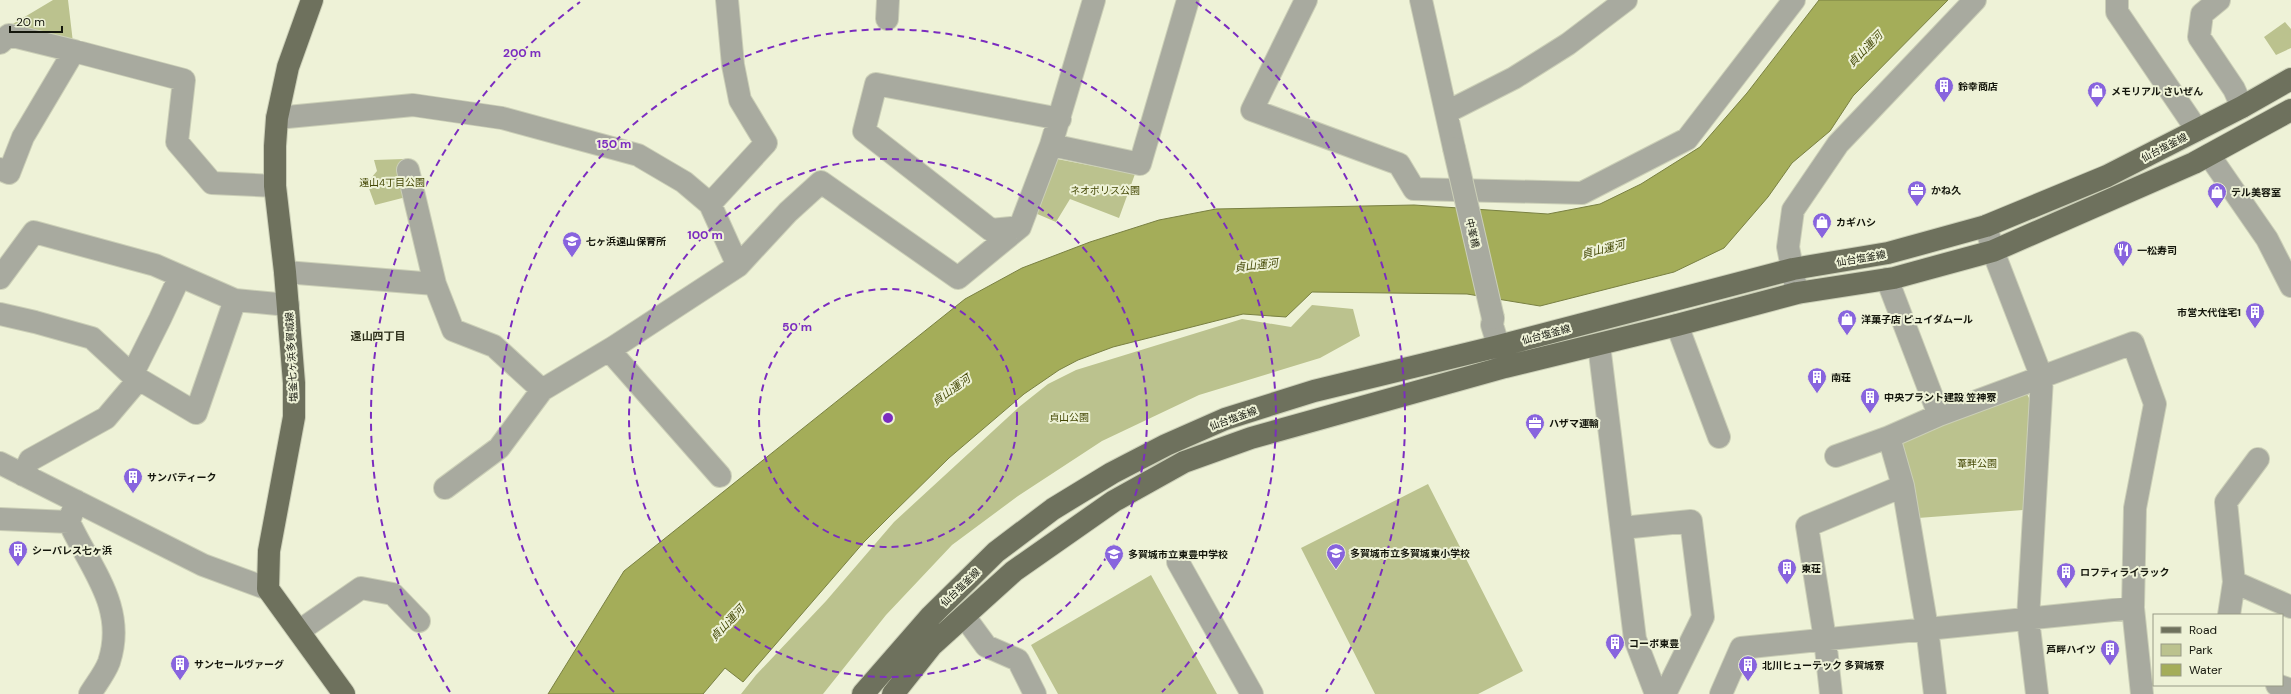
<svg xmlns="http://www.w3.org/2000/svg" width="2291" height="694" font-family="'DM Sans','Noto Sans JP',sans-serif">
	<rect width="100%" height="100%" fill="#eef2d7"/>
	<path fill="#bbc28e" d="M53,0H68L74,51L1,31Z
		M2285,22L2291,29V48L2276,55L2264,37Z
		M404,159L414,195L375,205L367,183L377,171L374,160Z
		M1057,159L1135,174L1119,218L1070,199L1056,222L1035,213Z
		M1312,305L1353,309L1360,336L1320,358L1199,395L1102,441L1018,496L952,545L886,615L823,694H741L756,675L826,601L894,522L1019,407L1048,384L1076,370L1242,319L1291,327Z
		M2027,394L2033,406L2023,510L1918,518L1897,452L1903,439Z
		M1428,484L1523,671L1478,694H1375L1301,548Z
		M1151,575L1217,694H1058L1031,645Z"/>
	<path fill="#a4ad59" stroke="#798042" d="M1819,0H1948L1853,96L1830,131L1792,163L1768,197L1724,248L1674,272L1540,306L1467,294L1312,292L1286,317L1243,314L1113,347L1078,360L1059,370L1024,394L949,458L889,517L864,542L743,682L725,668L703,694H548L624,571L965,299L1022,268L1090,242L1159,220L1216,209L1414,205L1548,214L1600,204L1641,184L1700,147L1747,93Z"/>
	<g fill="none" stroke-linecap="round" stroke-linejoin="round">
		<g stroke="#cbcfb7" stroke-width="24">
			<path id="minor" d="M1306,0L1252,110L1399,164L1414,189L1582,193L1687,139L1794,0
				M1421,0L1454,148
				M2117,0V12L2197,130
				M2219,0L2202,14L2199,37L2234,89L2242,107
				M887,19L888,0
				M0,43L9,35L74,51
				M1447,112L1514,78L1568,44L1626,0
				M277,118L413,105L502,118L638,155L684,182L710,204L738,266L788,212L821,182L958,278L1020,227L991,230L864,131L876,84L1060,119
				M1051,145L1140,164L1188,0
				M2209,155L2267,239L2291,286
				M0,169L9,173L23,137L74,51L184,80L177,142L212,183L275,186
				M408,170L435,284L453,330L494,346L542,390L499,448L445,488
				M710,204L766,143L740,100L733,65L727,0
				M1986,226L1993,251L2042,378L2028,619L2037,694
				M1020,227L1051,145L1094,0
				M285,272L435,284
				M0,278L34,232L155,265L235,300L288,305
				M1887,279L1939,415
				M1797,293L1788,247L1793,210L1838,144L1975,0
				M0,314L35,322L92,338L132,375L196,413L235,300
				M1493,318L1492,325L1504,364
				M1677,325L1719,437
				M1599,345L1635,639L1656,694
				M609,350L720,476
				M132,375L160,319L180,276
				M542,390L614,347L738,266
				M1836,456L1889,437
				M0,463L203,565L268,589
				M23,475L30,460L106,418L139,379
				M1903,486L1927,628L1935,694
				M76,501L69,522C90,568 127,607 109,662C105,673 96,684 90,694
				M0,519L69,522
				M1622,528L1691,521L1703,617L1665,694
				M1178,562L1252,694
				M2234,582L2226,502L2258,459
				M2229,615L2234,582L2291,607
				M964,616L986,646L1018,660L1035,694
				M299,631L361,588L393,594L419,621
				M2277,685L2291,690
				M1721,694L1741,648L2133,608
				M1831,694L1825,639L1807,526L1903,486L1889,437L1939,415L2133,343L2155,404L2135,508L2133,608L2142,694"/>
		</g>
		<g stroke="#cbcfb7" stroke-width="24">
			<path id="major" d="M312,0L288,67L277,118L275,146V186L285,272L294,383V417L269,551L268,589L344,694
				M863,694L931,616L996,552L1053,509L1112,473L1166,445L1225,419L1314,391L1499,346L1793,269L1888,253L1986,226L2107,176L2242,107L2291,79
				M893,694L932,645L1014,571L1114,501L1184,462L1251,438L1505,367L1677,325L1797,293L1894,278L1993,251L2194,163L2291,110"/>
		</g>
		<use href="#minor" stroke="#a8aa9f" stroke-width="22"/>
		<use href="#major" stroke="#6e715d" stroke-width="22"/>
		<g stroke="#cbcfb7" stroke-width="24" stroke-linecap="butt">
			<path id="minor-bridge" d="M1454,148L1493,318"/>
		</g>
		<use href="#minor-bridge" stroke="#a8aa9f" stroke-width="22"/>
	</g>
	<g fill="none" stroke="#7b2cbf" stroke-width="2" stroke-dasharray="7 5">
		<circle cx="888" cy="418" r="129"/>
		<circle cx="888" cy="418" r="259"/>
		<path d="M614 692A388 388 0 1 1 1162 692"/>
		<path d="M450 692A517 517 0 0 1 580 2M1196 2A517 517 0 0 1 1326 692"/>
	</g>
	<defs>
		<g id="building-pin" transform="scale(1)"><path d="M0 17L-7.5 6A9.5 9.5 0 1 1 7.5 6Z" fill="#8864de" stroke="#eef2d7"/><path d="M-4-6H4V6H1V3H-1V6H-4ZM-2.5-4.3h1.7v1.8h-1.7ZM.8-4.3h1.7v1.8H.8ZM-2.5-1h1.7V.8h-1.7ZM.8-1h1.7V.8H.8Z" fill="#fff"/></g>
		<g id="shop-pin" transform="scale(1)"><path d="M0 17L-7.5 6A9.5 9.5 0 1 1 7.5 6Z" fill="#8864de" stroke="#eef2d7"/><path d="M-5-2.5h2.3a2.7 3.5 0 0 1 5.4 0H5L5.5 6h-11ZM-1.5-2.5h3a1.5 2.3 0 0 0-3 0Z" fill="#fff"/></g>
		<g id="office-pin" transform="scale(1)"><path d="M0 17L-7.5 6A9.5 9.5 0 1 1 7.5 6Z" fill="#8864de" stroke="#eef2d7"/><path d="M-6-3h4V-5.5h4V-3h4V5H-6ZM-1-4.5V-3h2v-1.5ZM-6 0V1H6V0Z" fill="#fff"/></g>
		<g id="school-pin" transform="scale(1)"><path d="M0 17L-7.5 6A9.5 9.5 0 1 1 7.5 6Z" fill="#8864de" stroke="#eef2d7"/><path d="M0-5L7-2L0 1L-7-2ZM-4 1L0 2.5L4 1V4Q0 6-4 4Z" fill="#fff"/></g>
		<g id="restaurant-pin" transform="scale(1)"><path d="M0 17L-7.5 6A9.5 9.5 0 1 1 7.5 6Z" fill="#8864de" stroke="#eef2d7"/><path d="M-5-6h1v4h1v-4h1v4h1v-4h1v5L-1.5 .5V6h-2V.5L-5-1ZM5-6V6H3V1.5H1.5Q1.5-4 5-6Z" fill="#fff"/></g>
	</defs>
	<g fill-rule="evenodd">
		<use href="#building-pin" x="1944" y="86"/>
		<use href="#shop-pin" x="2097" y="91"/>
		<use href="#office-pin" x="1917" y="190"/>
		<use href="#shop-pin" x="2217" y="192"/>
		<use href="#shop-pin" x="1822" y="222"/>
		<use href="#school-pin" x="572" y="241"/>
		<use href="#restaurant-pin" x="2123" y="250"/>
		<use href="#building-pin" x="2255" y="312"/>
		<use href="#shop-pin" x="1847" y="319"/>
		<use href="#building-pin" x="1817" y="377"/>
		<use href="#building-pin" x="1870" y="397"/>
		<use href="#office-pin" x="1535" y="423"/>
		<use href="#building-pin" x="133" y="477"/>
		<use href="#building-pin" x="18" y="550"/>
		<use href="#school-pin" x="1336" y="553"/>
		<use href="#school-pin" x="1114" y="554"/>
		<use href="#building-pin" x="1787" y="568"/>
		<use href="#building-pin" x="2066" y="572"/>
		<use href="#building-pin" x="1615" y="643"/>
		<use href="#building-pin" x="2110" y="649"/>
		<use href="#building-pin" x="180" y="664"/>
		<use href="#building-pin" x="1748" y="665"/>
	</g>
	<g text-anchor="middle" stroke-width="4" stroke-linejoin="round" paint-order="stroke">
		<g font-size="10" font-weight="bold" fill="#14160c" stroke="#eef2d7" text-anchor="start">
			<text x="1958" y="90">鈴幸商店</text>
			<text x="2111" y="95">メモリアル さいぜん</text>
			<text x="1931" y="194">かね久</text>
			<text x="2231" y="196">テル美容室</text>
			<text x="1836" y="226">カギハシ</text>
			<text x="586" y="245">七ヶ浜遠山保育所</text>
			<text x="2137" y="254">一松寿司</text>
			<text x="2241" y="316" text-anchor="end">市営大代住宅1</text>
			<text x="1861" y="323">洋菓子店 ピュイダムール</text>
			<text x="1831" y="381">南荘</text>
			<text x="1884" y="401">中央プラント建設 笠神寮</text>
			<text x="1549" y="427">ハザマ運輸</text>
			<text x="147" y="481">サンパティーク</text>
			<text x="32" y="554">シーパレス七ヶ浜</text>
			<text x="1350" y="557">多賀城市立多賀城東小学校</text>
			<text x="1128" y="558">多賀城市立東豊中学校</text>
			<text x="1801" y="572">東荘</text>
			<text x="2080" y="576">ロフティライラック</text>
			<text x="1629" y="647">コーポ東豊</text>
			<text x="2096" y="653" text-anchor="end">芦畔ハイツ</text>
			<text x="194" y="668">サンセールヴァーグ</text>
			<text x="1762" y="669">北川ヒューテック 多賀城寮</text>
		</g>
		<g font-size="10" fill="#14160c" stroke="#eef2d7">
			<text transform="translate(2164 147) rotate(-27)" y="4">仙台塩釜線</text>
			<text transform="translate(1473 233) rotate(77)" y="4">中峯橋</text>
			<text transform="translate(1861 258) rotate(-10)" y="4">仙台塩釜線</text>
			<text transform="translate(1546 334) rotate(-15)" y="4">仙台塩釜線</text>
			<text transform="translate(291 357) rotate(-93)" y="4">塩釜七ヶ浜多賀城線</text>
			<text transform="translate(1233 418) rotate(-20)" y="4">仙台塩釜線</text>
			<text transform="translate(960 587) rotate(-44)" y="4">仙台塩釜線</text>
		</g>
		<g font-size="10" fill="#444805" stroke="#eef2d7">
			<text x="392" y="186">遠山4丁目公園</text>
			<text x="1105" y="194">ネオポリス公園</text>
			<text x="1069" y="421">貞山公園</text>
			<text x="1977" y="467">葦畔公園</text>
		</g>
		<g font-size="11" font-style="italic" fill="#454a07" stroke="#eef2d7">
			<text transform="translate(1865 49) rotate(-46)" y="4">貞山運河</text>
			<text transform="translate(1603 249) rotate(-14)" y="4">貞山運河</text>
			<text transform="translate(1256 265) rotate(-7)" y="4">貞山運河</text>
			<text transform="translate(951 390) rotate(-36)" y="4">貞山運河</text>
			<text transform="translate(727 623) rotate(-47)" y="4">貞山運河</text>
		</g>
		<g font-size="11" font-weight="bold" fill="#2f311c" stroke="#eef2d7">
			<text x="378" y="340">遠山四丁目</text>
		</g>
	</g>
	<circle cx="888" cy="418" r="6" fill="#7b2cbf" stroke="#eef2d7" stroke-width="2"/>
	<g font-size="12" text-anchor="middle" font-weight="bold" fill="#7b2cbf" stroke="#eef2d7" stroke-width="4" stroke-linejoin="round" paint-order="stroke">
		<text x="522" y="57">200 m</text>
		<text x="614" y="148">150 m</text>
		<text x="705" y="239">100 m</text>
		<text x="797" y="331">50 m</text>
	</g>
	<rect x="2153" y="614" width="130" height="72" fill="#eef2d7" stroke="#979a86"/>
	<rect x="2161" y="627" width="20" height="6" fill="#6e715d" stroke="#979a86"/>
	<text x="2189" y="634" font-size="12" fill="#14160c">Road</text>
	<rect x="2161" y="644" width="20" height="12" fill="#bbc28e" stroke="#979a86"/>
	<text x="2189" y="654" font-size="12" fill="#14160c">Park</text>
	<rect x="2161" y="664" width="20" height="12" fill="#a4ad59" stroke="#979a86"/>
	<text x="2189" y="674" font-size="12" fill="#14160c">Water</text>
	<path d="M10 26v6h52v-6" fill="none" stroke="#14160c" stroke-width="2"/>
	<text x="16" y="26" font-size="12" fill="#14160c" stroke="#eef2d7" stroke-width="3" paint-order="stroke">20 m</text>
</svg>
